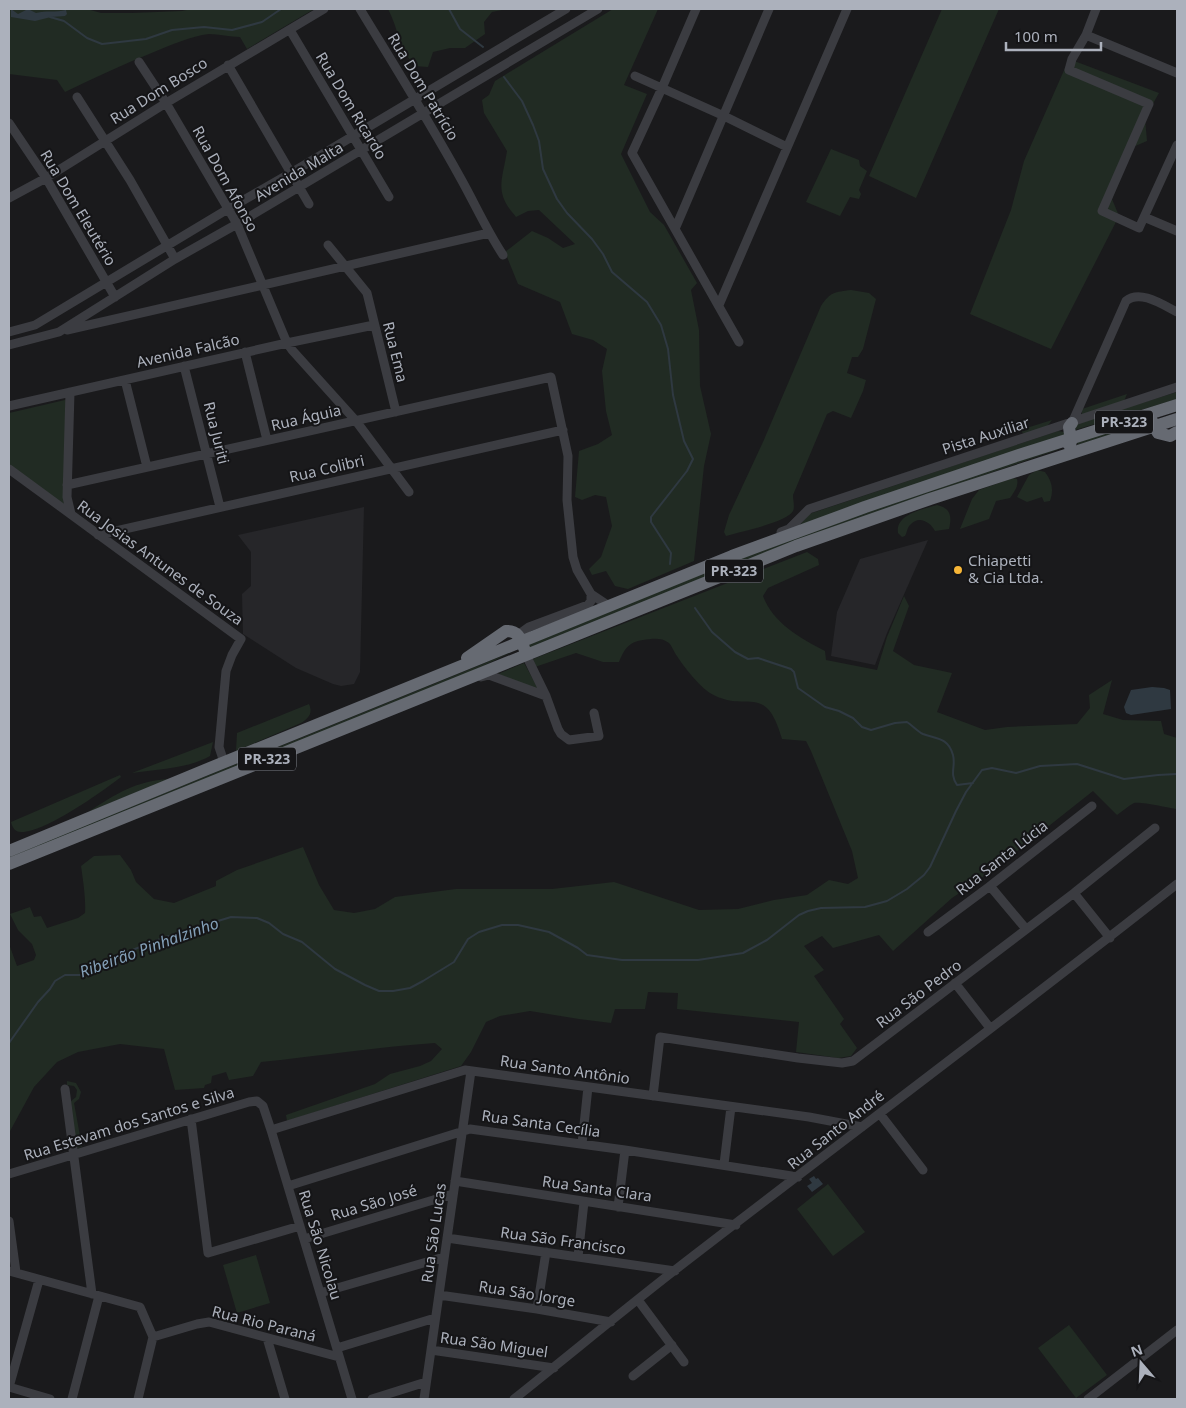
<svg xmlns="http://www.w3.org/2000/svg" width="1186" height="1408" font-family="'Noto Sans',sans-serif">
	<rect width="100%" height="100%" fill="#1a1a1c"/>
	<path fill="#262629" d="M364,507L360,672L354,684L341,686L333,684L296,668L243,634L242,594L251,586V552L238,535Z
		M928,540L887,633L875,665L831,656L837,612L860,559Z"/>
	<path fill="#212b23" d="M9,9H87L101,13H132L182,11L191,9H314L247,49L240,37C230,37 219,34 209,34C191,36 171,45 154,52C124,64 94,78 65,92L57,80L9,74Z
		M388,9H507L492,12L484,22L485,34L465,48H450L433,52L428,67L415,66C398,47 399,30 388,9Z
		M613,9H658L624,85L647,94L621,154L650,212L664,225L697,283L691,290L699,330L700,386L711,434L704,466L694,561L628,589L615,586L606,571L592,575L589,569L601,557L612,526L606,497L595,495L582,500L575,497L579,451L598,444L612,435L606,411L602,371L607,349L593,340L572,334L560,302L518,284L505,252L532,231L548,238L563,248L575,244L539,210L528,211L516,217C494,192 502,182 507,151L484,113L482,100L489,95L495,81Z
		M942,9H999L916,198L869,176Z
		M1069,59L1159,93L1145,118L1147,141L1133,147L1112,199L1119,216L1051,349L970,314L1011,210L1024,161Z
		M831,149L859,160L860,166L867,171L859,190L861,194L859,199L850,197L840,216L806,202Z
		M851,290L869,293L876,299L863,349L858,357H852L847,373L866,380L863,391L851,418L833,411L827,414L793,495C793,500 795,507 793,511C788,522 739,532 726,536L724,532L729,515L763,442L821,306C830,292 835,292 851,290Z
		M1177,392V399L1075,430L1077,423Z
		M1127,394L1124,401L1082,415V409Z
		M65,400L67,401L66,508L9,466V413Z
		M1052,420L1046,428L1024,434L1020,430Z
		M1147,420V423L1099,439L1077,445L1079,439Z
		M1058,431L1064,432L1065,436L800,525L809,514Z
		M1061,447L1057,450L990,473L530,648L529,644L816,527Z
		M1037,470L1045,472C1052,481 1054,490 1050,501L1044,502L1042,497L1027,502L1017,497L1029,475Z
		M1013,478L1017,479C1019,486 1014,492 1010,498L996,501L989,519L960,529L972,499L979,490Z
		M937,505C951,508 952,517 949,529L935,531C930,522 919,515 910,525C907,528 907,533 905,536L902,537L898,533C895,514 924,509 937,505Z
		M807,552L818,559L819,565L768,588L763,596C773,623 800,638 825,651L826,660L877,670L887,637L904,596L909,606L893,651L914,665L952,673L937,712L985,730L1007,727L1077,724L1090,708L1089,695L1112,680L1103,714L1123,720L1161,721L1164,734L1177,738V809C1170,808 1139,801 1134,803C1128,806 1123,811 1117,815L1093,791L996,868L952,898L893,951L879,935L833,948L822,936L804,946L824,970L814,976L844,1019L840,1024L857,1048L851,1056L838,1058L796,1052L799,1022L677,1009L678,993L648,992L645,1009H615L611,1023L579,1019L530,1011L500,1016L486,1022L471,1052L461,1066L287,1121L286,1115L375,1084L390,1074L420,1066L431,1061L442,1049L435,1043C377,1047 319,1056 261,1062L253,1076L229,1080L226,1072L212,1076L211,1083L205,1085L204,1088L175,1090L164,1049L120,1044L78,1052L57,1062L34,1087L9,1133V944L17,966L34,960L36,955L32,944L18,930L10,914L30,907L34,917L41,916L47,928L78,918L85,913C86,899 83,880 81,866L94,856L120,855L131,870L136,882L154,899L174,903L216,886V881L237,870L303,847L319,885L334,910L354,913L375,909L395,897L456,889H552L614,882L699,910L738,909L774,900L807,895L829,880L848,884L858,878L852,851L811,751L806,741L782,739C765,680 747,715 710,693C699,686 684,667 677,656C674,652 672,646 669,643C661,637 652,639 643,640C628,642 624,650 619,662H603L576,653L535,667L533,659Z
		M512,652L414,699L9,863V856Z
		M524,663L539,690L498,674Z
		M309,704C313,713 309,718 301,723L236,751L237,733Z
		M213,742L210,756C187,769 157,769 132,773Z
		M120,775L121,777C102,792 44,833 21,832C15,832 12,827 11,822Z
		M169,779L88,812C116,794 135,781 169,779Z
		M67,1081L76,1083L81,1092L79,1099L74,1103L82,1147L77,1148L70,1102L76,1097L77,1090L74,1086L67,1085Z
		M828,1184L865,1232L833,1256L797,1209Z
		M256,1255L270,1303L237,1313L223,1265Z
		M1069,1325L1107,1375L1076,1398L1038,1348Z"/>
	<path fill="#2f3941" d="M11,9L18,14L28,9L36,13C46,10 56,13 66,10L67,14L65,16L51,17L35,21L11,17Z
		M1152,687L1164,688L1170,690L1171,709L1131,715L1126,713L1124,707L1131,690Z
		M814,1176L816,1179L818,1178L823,1184L812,1192L807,1186L812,1183L809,1179Z"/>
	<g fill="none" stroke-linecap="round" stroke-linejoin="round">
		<path stroke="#2f3941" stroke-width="2" d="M449,9L460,29L483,47
			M50,17L64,21L87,38L102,44L146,39L172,30L204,27L232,30L262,22L281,9
			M504,77L522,101L533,125L539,141L543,169L557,199L567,213L592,239L603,254L612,272L647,302L661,325L668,349L673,395L684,441L693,459L687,471L651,517V522L671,553L670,564
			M695,608L712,632L735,652L748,659L758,658L791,669L794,672L798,688L825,707L839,711L853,718L862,727L871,730L895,723L907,722C912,725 917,731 923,734C936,739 948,737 953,755C956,767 949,773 957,785L973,783
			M9,1043L38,1002L50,989L55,981L65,975H81L95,969L112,958L163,938L231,917L257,918L269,923L283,934L302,942L335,969L365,985L379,991H393L410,988L423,981L454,962L468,939L479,932L502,925H518L549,932L578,948L587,955L622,960H698L743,953L767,940L799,915L808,911L821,908L865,907L887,901L907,889L924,875L930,867L956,811L966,792L982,770L992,768L1016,773L1040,766L1077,764L1124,779L1158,775L1177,774"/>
		<path stroke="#3b3c41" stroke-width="9" d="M360,9C394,65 429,121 461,179C475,204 487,231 503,255
			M696,9L662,88L632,153L739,342
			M1096,9L1086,35L1072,59L1069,70L1149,104L1102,211L1139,228L1177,145
			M290,30L389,197
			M1086,35L1177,73
			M139,62L166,103L237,224L287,343L292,350L356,421L409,492
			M228,65L309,204
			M635,76L724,116L787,147
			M77,97L130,180L175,259
			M9,123L46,178L115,297
			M9,198L46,178L166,103L324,9
			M1144,217L1177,231
			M675,229L769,9
			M328,245L367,293L396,412
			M719,305L847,9
			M67,330L489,233
			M9,332L35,325L228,209L291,173L566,9
			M9,345L59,332L175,259L237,224L598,9
			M245,352L267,440
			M184,366L220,507
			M125,380L147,467
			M70,392L67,497L71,514
			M9,406L287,343L374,325
			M1072,423L1126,301C1140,289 1163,305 1177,312
			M9,469L241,639L232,655L226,671L219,747L224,762
			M67,485L551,377L568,456L567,500L573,557L577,570L591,594V601L588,605L529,627L518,635
			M781,532L789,529L809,509L1177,387
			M98,535L563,430
			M591,594L609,606
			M526,655L546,696L558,729L561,734L569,740L599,736L594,713
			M481,677L489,675L546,696
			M990,886L1026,929
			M1074,893L1110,938
			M928,932L990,886L1092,806
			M955,983L990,1028
			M65,1089L92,1294
			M653,1096L660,1037L798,1058L842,1063L853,1061L1074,893L1155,828
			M880,1114L923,1170
			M191,1119L208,1253L300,1226
			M271,1130L465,1070L809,1117L862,1127
			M582,1144L588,1087
			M724,1164L731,1107
			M9,1174L249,1102L257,1101L263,1106L271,1130L352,1399
			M455,1181L736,1225
			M288,1186L470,1129L625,1150L798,1177
			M618,1207L625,1150
			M9,1221L16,1272
			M447,1238L675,1271
			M304,1239L453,1194
			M578,1257L584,1202
			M9,1271L140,1307L153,1337L138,1399
			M320,1293L444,1257
			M439,1295L537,1309L611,1322
			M638,1300L684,1362
			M537,1309L546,1252
			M153,1337L197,1324L209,1322L339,1357
			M267,1338L285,1399
			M337,1348L435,1318
			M431,1350L554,1368
			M633,1376L672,1345
			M9,1387L39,1280
			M9,1387L50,1399
			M72,1399L99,1296
			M372,1399L426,1382
			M424,1399L471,1071
			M514,1399C568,1356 621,1312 675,1270C842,1141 1011,1015 1177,884
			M1088,1399L1177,1330"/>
		<path stroke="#666a72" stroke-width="12" d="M1152,421L1158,433L1170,436L1177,432
			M1069,445L1071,442L1069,427L1072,423
			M467,658L506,631C517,630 521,638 524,648
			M9,851L205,770L732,556L865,507L1019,455L1177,405
			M9,864L796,546L930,499L1177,419"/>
	</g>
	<circle fill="#f7b637" stroke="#151517" stroke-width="2" cx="958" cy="570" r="5"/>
	<g text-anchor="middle" stroke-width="4" stroke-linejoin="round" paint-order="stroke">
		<g fill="#151517" stroke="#7f828a" stroke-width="1">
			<rect x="1095" y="410.5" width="58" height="23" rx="4"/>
			<rect x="705" y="559.5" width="58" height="23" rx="4"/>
			<rect x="238" y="747.5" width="58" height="23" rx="4"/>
		</g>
		<g font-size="14" font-weight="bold" fill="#acb1bc">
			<text x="1124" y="427">PR-323</text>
			<text x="734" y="576">PR-323</text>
			<text x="267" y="764">PR-323</text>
		</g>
		<g font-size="15" fill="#acb1bc" stroke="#151517">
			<text transform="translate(423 87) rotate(59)" y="5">Rua Dom Patrício</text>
			<text transform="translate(159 91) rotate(-32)" y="5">Rua Dom Bosco</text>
			<text transform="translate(351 106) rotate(59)" y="5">Rua Dom Ricardo</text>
			<text transform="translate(299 172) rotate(-31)" y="5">Avenida Malta</text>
			<text transform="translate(225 179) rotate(61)" y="5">Rua Dom Afonso</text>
			<text transform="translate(78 208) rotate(59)" y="5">Rua Dom Eleutério</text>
			<text transform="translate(188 351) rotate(-13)" y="5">Avenida Falcão</text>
			<text transform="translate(395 352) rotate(76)" y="5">Rua Ema</text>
			<text transform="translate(306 418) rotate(-13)" y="5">Rua Águia</text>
			<text transform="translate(216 433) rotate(76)" y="5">Rua Juriti</text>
			<text transform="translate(986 436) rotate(-18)" y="5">Pista Auxiliar</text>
			<text transform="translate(327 469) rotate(-13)" y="5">Rua Colibri</text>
			<text transform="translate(160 563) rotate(36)" y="5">Rua Josias Antunes de Souza</text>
			<text transform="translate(1002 858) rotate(-38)" y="5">Rua Santa Lúcia</text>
			<text transform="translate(919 994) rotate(-37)" y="5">Rua São Pedro</text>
			<text transform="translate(565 1070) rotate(8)" y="5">Rua Santo Antônio</text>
			<text transform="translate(129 1124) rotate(-17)" y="5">Rua Estevam dos Santos e Silva</text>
			<text transform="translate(541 1124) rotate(8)" y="5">Rua Santa Cecília</text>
			<text transform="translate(836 1130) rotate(-38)" y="5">Rua Santo André</text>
			<text transform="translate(597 1189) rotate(8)" y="5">Rua Santa Clara</text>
			<text transform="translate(374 1203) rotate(-17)" y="5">Rua São José</text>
			<text transform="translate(434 1233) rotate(-82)" y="5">Rua São Lucas</text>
			<text transform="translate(563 1241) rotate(8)" y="5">Rua São Francisco</text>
			<text transform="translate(320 1245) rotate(73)" y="5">Rua São Nicolau</text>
			<text transform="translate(527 1294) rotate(9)" y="5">Rua São Jorge</text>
			<text transform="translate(264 1324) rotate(14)" y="5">Rua Rio Paraná</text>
			<text transform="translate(494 1345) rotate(8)" y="5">Rua São Miguel</text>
		</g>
		<g font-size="15" fill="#acb1bc" stroke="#151517" text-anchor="start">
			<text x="968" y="566">Chiapetti<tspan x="968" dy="17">&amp; Cia Ltda.</tspan></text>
		</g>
		<g font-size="16" font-style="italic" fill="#839fb7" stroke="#151517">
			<text transform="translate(149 947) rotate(-20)" y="6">Ribeirão Pinhalzinho</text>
		</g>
	</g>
	<rect width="1186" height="1408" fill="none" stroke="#acb1bc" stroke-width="20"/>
	<g transform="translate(1141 1363) rotate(341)" stroke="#151517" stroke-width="4" paint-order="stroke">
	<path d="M0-4L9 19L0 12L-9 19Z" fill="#acb1bc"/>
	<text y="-8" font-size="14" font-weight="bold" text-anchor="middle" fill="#acb1bc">N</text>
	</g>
	<path d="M1006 42v8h95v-8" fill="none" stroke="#acb1bc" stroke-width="2.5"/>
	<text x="1014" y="42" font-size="15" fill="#acb1bc" stroke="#151517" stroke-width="4" paint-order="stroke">100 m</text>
</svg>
